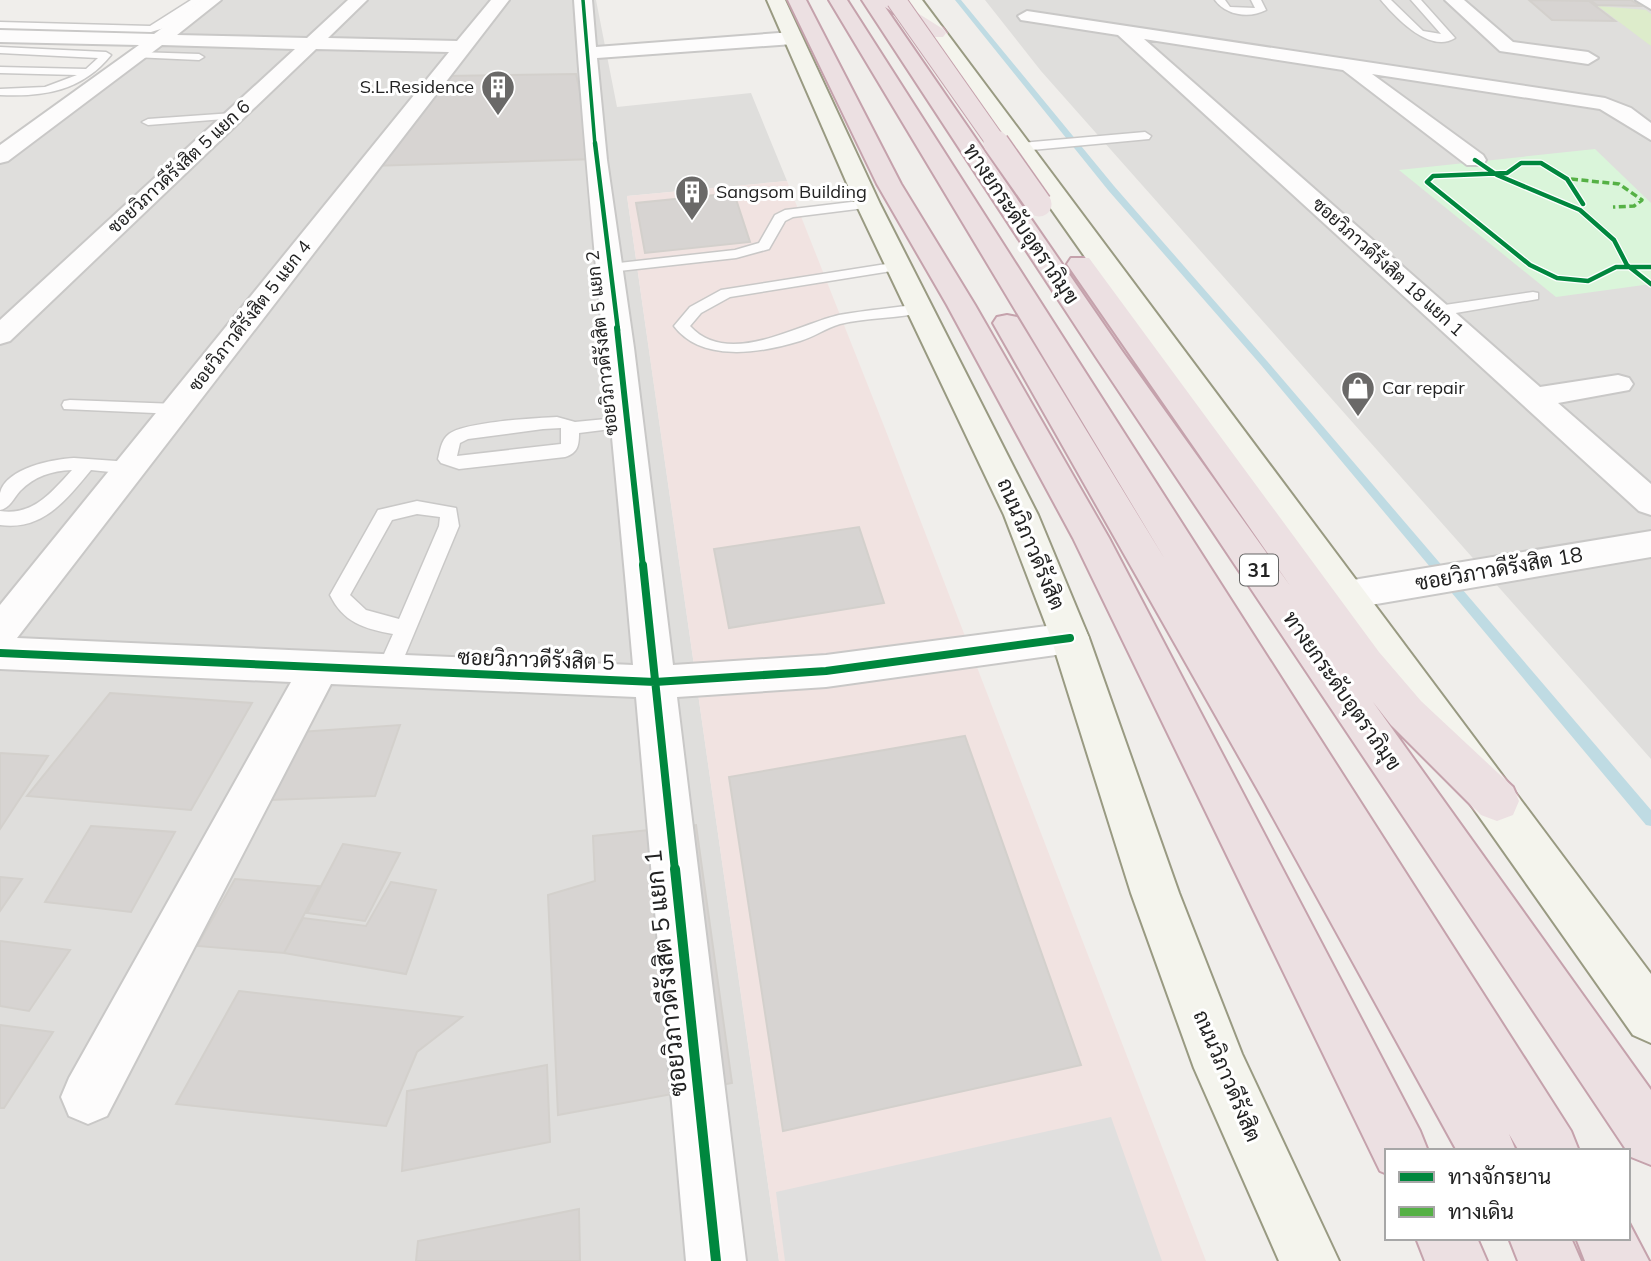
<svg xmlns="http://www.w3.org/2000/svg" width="1651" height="1261" font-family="Mulish,Sarabun,sans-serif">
	<rect width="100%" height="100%" fill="#f0eeeb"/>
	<path fill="#dfdedc" d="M207,0H596L617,107L751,93L787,181L627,196L779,1261H0V152Z
		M985,0H1651V759L1041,71Z"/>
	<path fill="#f1e3e1" d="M787,181L884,426L1206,1261H779L627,196Z"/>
	<path fill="#ddeccb" d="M1598,6L1646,10L1651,14V46Z"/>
	<path fill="#daf5da" d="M1595,149L1651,203V284L1556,297L1399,170Z"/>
	<path fill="#e0dfde" d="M1111,1117L1162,1261H785L776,1192Z"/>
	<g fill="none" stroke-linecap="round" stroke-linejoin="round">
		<path fill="#bfdbe3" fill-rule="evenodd" d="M955,0H961L1114,186L1267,361L1651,810V826L1646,825L1261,365L1108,190Z"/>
	</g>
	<path fill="#d7d4d2" stroke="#d3d0cc" stroke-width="2" d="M1529,0L1589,1L1615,21L1552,20Z
		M1590,0H1631L1640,6L1597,5Z
		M576,74L595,159L371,166L443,76Z
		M734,193L750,242L645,253L636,203Z
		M859,527L884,603L729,628L714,549Z
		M110,693L252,703L191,810L27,796Z
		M400,725L375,796L271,800L300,732Z
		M965,736L1081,1065L783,1131L729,777Z
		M0,753L48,756L0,829Z
		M696,825L732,1083L558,1115L548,895L595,881L593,836Z
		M91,826L175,832L131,912L45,902Z
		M343,844L400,853L365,921L307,913Z
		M0,877L22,879L0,911Z
		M235,879L319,886L284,953L197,946Z
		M391,882L436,890L406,974L284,953L303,918L366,926Z
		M0,941L70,950L29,1011L0,1006Z
		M239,991L462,1017L417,1052L386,1126L176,1104Z
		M0,1025L53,1032L4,1108H0Z
		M547,1065L550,1142L402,1171L407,1091Z
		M579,1209L580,1261H416L418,1241Z"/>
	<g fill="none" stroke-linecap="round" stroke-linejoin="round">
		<g stroke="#c9c8c7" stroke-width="3">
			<path id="lane" d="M191,0H202L164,28L151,32L0,28V22L150,26Z
				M1215,0H1225L1230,7L1255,8L1251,0H1261L1266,10C1249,19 1226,15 1215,0Z
				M1381,0H1391L1423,31L1441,34L1411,0H1421L1455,38C1430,54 1396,18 1381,0Z
				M0,47L106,52L111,55C82,91 44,97 0,95V89L45,87L77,75L0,73V67L86,69L98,58L0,53Z
				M137,52L199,54L204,57L199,60L133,57L132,55Z
				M233,113L237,114V118L148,125L142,122L148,119Z
				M1145,132L1151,136L1149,139L1021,151L1015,147L1021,143Z
				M868,200L873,201V207L793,217L785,221L769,249L736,258L610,272L603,268L610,264L735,250L759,243L775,215L785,210Z
				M899,262L904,263V269L730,297L701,313L690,326C728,368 796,325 839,315C866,310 893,308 920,304L928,309L925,312C897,319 868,317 840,324C826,328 814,337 800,341C761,353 702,363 674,326L690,307L721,290Z
				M1533,292L1538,293V299L1438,316L1430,311L1438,306Z
				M70,400L177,404L185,409L177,414L64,409L62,405L64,401Z
				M557,417L575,422L627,417L636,422L627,427L579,433C579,445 578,453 565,457L459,469L441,463L438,459C440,451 441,440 449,434C465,422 535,418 557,417ZM543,429L561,428V444L457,456L460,443L468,439Z
				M74,458L130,462L139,468L130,474L91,470C66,500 43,531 0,525V511C33,516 51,493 72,470C51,471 35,476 20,491C13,499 10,508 0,510C0,505 0,498 0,493C6,468 53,459 74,458Z
				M417,501L456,508L459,526L398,672L395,678L387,681L379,678L376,672L393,634C364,629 343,622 330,595L378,510ZM417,514L440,517L439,526L399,619L366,610L350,595L392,520Z"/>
		</g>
		<g stroke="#c9c8c7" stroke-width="4">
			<path id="street" d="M201,0H221L177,35L307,38L348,0H367L328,38L457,41L491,0H509L17,638L633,665C614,443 589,222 574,0H592L596,47L793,32L802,38L793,44L597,58L607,160L634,348L673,665L826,655L1070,623L1084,627L1089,638L1084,649L1070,653L826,687L677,697L746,1261H686L636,697L331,684L107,1116L88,1124L69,1116L61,1097L69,1078L291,682L0,669V605L449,52L316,49L10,341L0,344V320L295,49L162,45L8,161L0,163V145L139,45L0,42V30L154,34Z
				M1445,0H1464L1513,42L1588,52L1598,58L1588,64L1500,51Z
				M1636,0H1651V9Z
				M1027,11L1605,98L1631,108L1651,123V140L1600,109L1372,74L1483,155L1486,160L1483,165H1467L1343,70L1144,39L1540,387L1618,375L1629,378L1633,384L1629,390L1558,403L1651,484V515L1639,511L1118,35L1021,20L1018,16Z
				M1651,531V557L1347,609L1334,605L1328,595L1334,585L1347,581Z"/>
		</g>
		<g stroke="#999a82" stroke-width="4">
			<path id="secondary" d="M767,0H785L880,204L1038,515L1089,638L1179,893L1242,1054L1339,1261H1279L1194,1068L1131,893L1051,638L1004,515L856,204Z
				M904,0H922L1651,974V1043L1633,1035Z"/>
		</g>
		<g stroke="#c5a2ac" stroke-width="4">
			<path id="highway" d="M788,0H806L901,184L975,305L1109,538L1420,1131L1428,1151H1387V1174L1380,1171L1073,538L947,305L877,184Z
				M829,0H847L1571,1131L1579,1151H1519L1509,1134L1516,1151H1457L1263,799L993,323L997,317L1007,315L1017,317L1166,561Z
				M862,0H897L943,29L946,33L943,37H931L885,7L1122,351L1291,587L1067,264L1071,258H1089L1379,652L1421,701L1513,787L1519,801L1513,815L1497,821L1481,815L1391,725L1373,702L1651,1090V1165L1631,1157L1096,357Z
				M1628,1221L1649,1261H1585L1576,1238H1628Z
				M1416,1238H1477L1487,1261H1425Z
				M1509,1238H1571L1581,1261H1518Z"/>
		</g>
		<use href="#lane" fill="#fdfcfc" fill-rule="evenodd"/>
		<use href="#street" fill="#fdfcfc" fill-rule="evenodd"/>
		<use href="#secondary" fill="#f4f4ed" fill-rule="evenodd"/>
		<use href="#highway" fill="#ece0e2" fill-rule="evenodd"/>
		<g stroke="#c5a2ac" stroke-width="21" stroke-linecap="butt">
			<path id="highway-bridge-far1" d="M896,0L998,145"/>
		</g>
		<g stroke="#c5a2ac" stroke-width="28" stroke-linecap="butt">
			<path id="highway-bridge" d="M996,143L1039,204"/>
		</g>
		<use href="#highway-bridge-far1" stroke="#ece0e2" stroke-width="19"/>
		<use href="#highway-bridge" stroke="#ece0e2" stroke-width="25"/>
		<path stroke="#55b145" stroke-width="3.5" stroke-dasharray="7 3.5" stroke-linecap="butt" d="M1571,179L1619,184L1642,200L1634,206L1613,207"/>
		<g stroke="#fff" stroke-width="6">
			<path id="cycleway-far4" d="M583,0L595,145"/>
		</g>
		<g stroke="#fff" stroke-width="7">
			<path id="cycleway-far3" d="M595,143L618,330
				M1475,160L1497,175L1580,210L1614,240L1627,265L1651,284
				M1583,204L1567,179L1541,163H1521L1507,173L1433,176L1427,182L1530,265L1557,278L1588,281L1616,267H1651"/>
		</g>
		<g stroke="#fff" stroke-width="10">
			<path id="cycleway-far2" d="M617,328L643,567"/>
		</g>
		<g stroke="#fff" stroke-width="12">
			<path id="cycleway-far1" d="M643,565L675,871
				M0,653L655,682L826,671L1070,638"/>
		</g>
		<g stroke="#fff" stroke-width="14">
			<path id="cycleway" d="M675,869L716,1261"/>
		</g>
		<use href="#cycleway-far4" stroke="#00873e" stroke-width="3.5"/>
		<use href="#cycleway-far3" stroke="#00873e" stroke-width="4.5"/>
		<use href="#cycleway-far2" stroke="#00873e" stroke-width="6"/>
		<use href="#cycleway-far1" stroke="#00873e" stroke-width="8"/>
		<use href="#cycleway" stroke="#00873e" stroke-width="10"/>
	</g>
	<defs>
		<g id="building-pin" transform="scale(1.75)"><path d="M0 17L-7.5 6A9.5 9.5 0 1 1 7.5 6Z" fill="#6a6968" stroke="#fff"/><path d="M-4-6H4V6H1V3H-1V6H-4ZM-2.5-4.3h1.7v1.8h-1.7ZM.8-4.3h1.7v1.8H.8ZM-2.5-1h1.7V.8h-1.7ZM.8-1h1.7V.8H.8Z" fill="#fff"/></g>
		<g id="shop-pin" transform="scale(1.75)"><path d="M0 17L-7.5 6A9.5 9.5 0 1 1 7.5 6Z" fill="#6a6968" stroke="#fff"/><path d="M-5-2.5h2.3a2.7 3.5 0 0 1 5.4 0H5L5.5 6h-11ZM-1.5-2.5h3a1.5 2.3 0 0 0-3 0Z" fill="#fff"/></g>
	</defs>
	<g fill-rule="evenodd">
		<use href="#building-pin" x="498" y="87"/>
		<use href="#building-pin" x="692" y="192"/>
		<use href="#shop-pin" x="1358" y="388"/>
	</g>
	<g text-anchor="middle" stroke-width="6" stroke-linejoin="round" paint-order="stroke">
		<g font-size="18" fill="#222" stroke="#fff" text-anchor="start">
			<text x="474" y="93" text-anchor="end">S.L.Residence</text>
			<text x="716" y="198">Sangsom Building</text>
			<text x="1382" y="394">Car repair</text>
		</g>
		<g font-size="18" fill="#222" stroke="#fff">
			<text transform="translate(179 167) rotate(-43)" y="6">ซอยวิภาวดีรังสิต 5 แยก 6</text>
			<text transform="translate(1388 267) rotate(42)" y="6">ซอยวิภาวดีรังสิต 18 แยก 1</text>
			<text transform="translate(250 316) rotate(-52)" y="6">ซอยวิภาวดีรังสิต 5 แยก 4</text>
			<text transform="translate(602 343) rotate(-96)" y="6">ซอยวิภาวดีรังสิต 5 แยก 2</text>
		</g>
		<rect fill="#fff" stroke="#646464" stroke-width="2" x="1240" y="554.5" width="38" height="31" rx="5"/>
		<g font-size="19" font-weight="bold" fill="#222">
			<text x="1259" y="577">31</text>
		</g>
		<g font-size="21" fill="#222" stroke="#fff">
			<text transform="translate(1021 224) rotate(56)" y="7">ทางยกระดับอุตราภิมุข</text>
			<text transform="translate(1031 544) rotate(67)" y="7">ถนนวิภาวดีรังสิต</text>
			<text transform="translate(1499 569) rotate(-10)" y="7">ซอยวิภาวดีรังสิต 18</text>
			<text transform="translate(536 660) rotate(2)" y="7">ซอยวิภาวดีรังสิต 5</text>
			<text transform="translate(1342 691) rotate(55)" y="7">ทางยกระดับอุตราภิมุข</text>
			<text transform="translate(1227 1076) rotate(67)" y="7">ถนนวิภาวดีรังสิต</text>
		</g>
		<g font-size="24" fill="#222" stroke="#fff">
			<text transform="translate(666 973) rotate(-96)" y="8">ซอยวิภาวดีรังสิต 5 แยก 1</text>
		</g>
	</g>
	<rect x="1385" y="1149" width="245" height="91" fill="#ffffff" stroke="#a7a7a7" stroke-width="2"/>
	<rect x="1399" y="1172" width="35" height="10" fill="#00873e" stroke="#a7a7a7" stroke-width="2"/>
	<text x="1448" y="1184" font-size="21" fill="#222222">ทางจักรยาน</text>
	<rect x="1399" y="1207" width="35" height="10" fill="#55b145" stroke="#a7a7a7" stroke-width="2"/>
	<text x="1448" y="1219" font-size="21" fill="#222222">ทางเดิน</text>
</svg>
